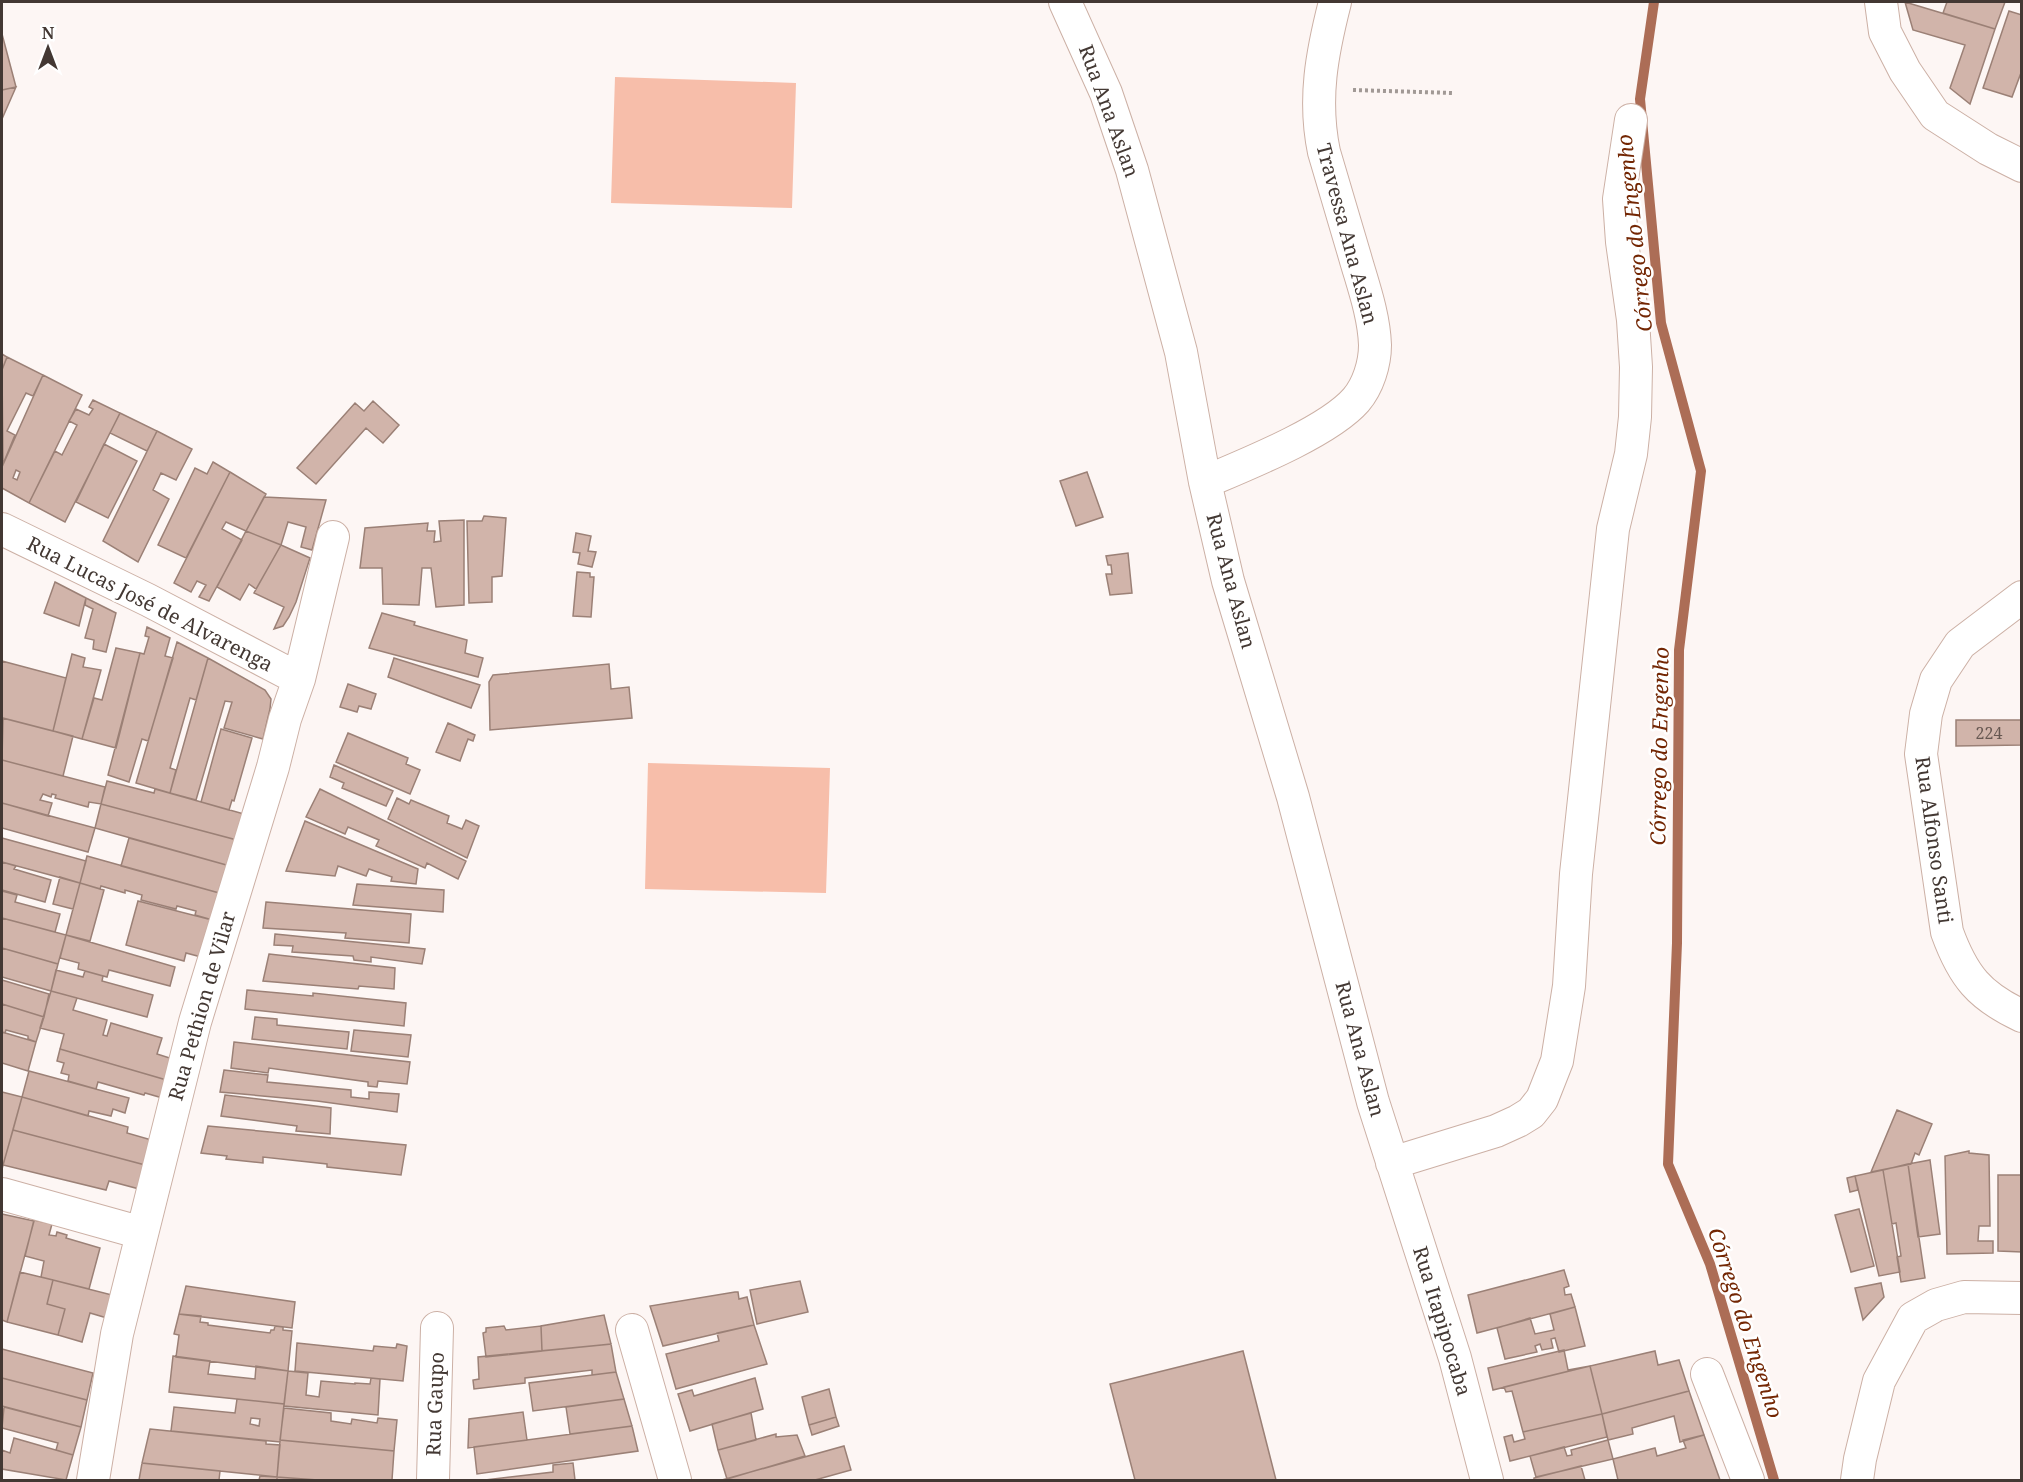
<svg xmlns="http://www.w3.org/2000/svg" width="2023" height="1482" font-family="'Noto Serif',serif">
	<rect width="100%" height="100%" fill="#fdf6f4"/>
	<path fill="#f7beaa" d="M615,77L796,83L792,208L611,203Z
		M648,763L830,768L826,893L645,889Z"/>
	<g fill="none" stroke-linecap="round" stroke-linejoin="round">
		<path stroke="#ac6d56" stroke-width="10" d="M1654,2L1640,99L1661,323L1701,471L1679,650L1677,943L1668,1164L1710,1264L1774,1480"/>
	</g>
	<path fill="#d1b4aa" stroke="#9b8076" stroke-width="1.5" fill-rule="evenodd" d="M1905,2L1995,29L1970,104L1950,88L1965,45L1913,30Z
		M1947,2H2005L1995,29L1943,13Z
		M2009,11L2022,15V70L2012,97L1983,88Z
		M2,34L16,87L2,90Z
		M16,87L2,119V90Z
		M2,354L7,357L2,370Z
		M7,357L43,375L33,396L26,393L7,431L15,435L3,464L2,370Z
		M43,375L82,395L29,503L2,488V467ZM16,470L20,472L17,480L13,478Z
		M93,400L120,413L65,522L29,503L55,451L62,455L77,425L69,421L76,409L89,415L93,409L89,407Z
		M373,401L399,425L383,443L366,428L316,484L297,468L355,403L364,411Z
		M120,413L157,431L147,451L110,433Z
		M157,431L192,449L176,480L161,473L153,490L169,499L138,562L103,541Z
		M104,444L137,461L108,518L76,502Z
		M213,462L230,472L186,558L158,545L195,468L207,474Z
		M230,472L266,494L246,531L226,522L222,529L242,540L209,601L199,597L206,585L197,581L191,592L174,583Z
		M1087,472L1103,517L1076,526L1060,481Z
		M264,497L326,500L312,550L301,547L306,527L288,522L281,545L246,531Z
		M484,516L506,518L502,576L492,577V602L469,603L467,521H482Z
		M464,520V605L436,607L431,568H422L419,605L383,604L382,568H360L365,528L428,523L427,531H435L434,542L441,541L439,521Z
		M246,531L281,545L256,589L249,584L240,600L217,587Z
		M576,533L591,536L588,551L596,552L592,567L578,564L580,553L573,552Z
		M281,545L310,558L296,602L289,617L283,626L274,629L284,607L254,593Z
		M1128,553L1132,593L1110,595L1106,574H1112L1111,565H1108L1106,556Z
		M577,572L590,573V577H594L591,617L573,616Z
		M55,582L86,598L79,626L44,613Z
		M86,598L116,613L106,652L93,649L94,640L85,638L93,609L85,605Z
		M382,613L415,622L414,625L467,640L465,653L483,658L478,677L369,648Z
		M147,627L170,638L165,656L173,658L148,741L142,739L129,782L108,775L140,653L144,654L149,637L145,636Z
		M177,642L208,658L196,700L190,698L170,768L176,770L170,793L136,783Z
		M116,648L140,653L116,748L82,739L94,698L102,700Z
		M72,654L85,658L83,667L101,670L82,739L53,731Z
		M208,658L265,690L271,699L270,709L263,739L224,728L232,702L225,701L196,800L170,793Z
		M394,658L480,685L471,708L388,677Z
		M2,661L66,678L53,731L2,718Z
		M609,664L611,689L629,687L632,718L490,730L489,682L493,675Z
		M348,684L376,694L371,709L359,706L357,712L340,707Z
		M3,718L73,736L63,776L2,760Z
		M1956,720H2022V745L1956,746Z
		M448,723L475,735L473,741L468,739L460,761L436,752Z
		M221,729L252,738L234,801L232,800L229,810L201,802Z
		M348,733L408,758L406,764L420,770L410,794L336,762Z
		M2,760L105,787L101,804L89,802L88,807L55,798L56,795L52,794L51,797L43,794L40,800L52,803L48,816L2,803Z
		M334,765L393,791L386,806L342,788L344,783L330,777Z
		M107,781L154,793L155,789L244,814L237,840L101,804Z
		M320,789L466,861L458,879L427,863L425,868L376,846L379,840L348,827L345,834L306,817Z
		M397,798L409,804L411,800L449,816L447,823L462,829L466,820L479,826L467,858L388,819Z
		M2,803L95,828L88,852L2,828Z
		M101,804L237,840L230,866L95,828Z
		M305,821L418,869L416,884L391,881L392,877L369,869L366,876L338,866L335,876L286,871Z
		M2,838L86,861L80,883L2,862Z
		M129,838L230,866L223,894L121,866Z
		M87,856L223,894L216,921L195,915L196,911L177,906L176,909L141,900L142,895L125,890V893L101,886L100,889L80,883Z
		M2,862L16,866L14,869L51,880L45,902L2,890Z
		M60,877L80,883L73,909L53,904Z
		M80,883L104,890L90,941L66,935Z
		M357,884L444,890L443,912L353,905Z
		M2,891L17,895L15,902L60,914L55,932L2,918Z
		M138,901L216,921L205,958L186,953L184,961L126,945Z
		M266,902L411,914L409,943L345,938L346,933L263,928Z
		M2,918L66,935L58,964L2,948Z
		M275,934L425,949L422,964L371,957V962L354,960L353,956L292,952L293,946L274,945Z
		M66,935L175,967L170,986L109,970L107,977L78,969L79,963L60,958Z
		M2,948L58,964L51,991L2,977Z
		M269,954L395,968L394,989L359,986L358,989L263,981Z
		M56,970L83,977L85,971L103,976L102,981L153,995L147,1017L51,991Z
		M2,980L49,994L44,1017L2,1004Z
		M247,990L313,996V993L406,1003L404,1026L245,1009Z
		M51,991L77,998L73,1010L107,1020L103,1035L107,1036L111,1023L162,1038L157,1054L176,1060L170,1081L60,1049L64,1034L40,1028Z
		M2,1004L44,1017L36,1042L28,1039V1036L6,1030L5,1033L2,1032Z
		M255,1017L277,1019V1025L349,1032L347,1049L252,1039Z
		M354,1030L411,1035L408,1057L351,1051Z
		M2,1032L36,1042L28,1071L2,1063Z
		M234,1042L410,1062L407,1084L378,1081L377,1087L368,1086V1082L269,1068L268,1073L231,1068Z
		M60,1049L170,1081L166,1099L145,1093L144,1095L98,1082L96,1089L68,1081L69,1075L61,1073L64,1063L57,1061Z
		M224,1070L268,1075L267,1082L351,1090V1097L369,1099V1092L399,1094L397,1112L317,1101L220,1092Z
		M29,1071L129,1098L125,1113L113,1109L111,1116L89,1111L88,1116L22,1097Z
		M2,1092L22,1097L2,1169Z
		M225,1095L331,1108L330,1134L296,1131L297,1126L221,1116Z
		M22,1097L128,1127L127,1133L155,1141L149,1166L13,1130Z
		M1897,1110L1932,1124L1919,1155L1915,1153L1911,1164L1871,1172Z
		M208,1126L406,1145L401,1175L327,1167V1164L263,1157V1163L226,1159L227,1156L201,1153Z
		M13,1130L149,1166L143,1190L109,1181L106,1190L3,1165Z
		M1969,1151V1153L1989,1155L1990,1226H1979L1978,1241H1993V1253L1947,1254L1945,1156Z
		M1930,1160L1940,1234L1918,1237L1908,1164Z
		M1908,1164L1925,1278L1901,1282L1897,1257L1901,1256L1896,1223L1892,1224L1883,1170Z
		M1883,1170L1900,1272L1879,1276L1855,1176Z
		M1998,1175H2022V1252L1998,1251Z
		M1855,1176L1858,1190L1850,1192L1847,1178Z
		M1859,1209L1874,1266L1851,1272L1835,1215Z
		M2,1214L34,1221L7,1322L2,1320Z
		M34,1220L52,1224L49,1235L56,1236L57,1232L67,1235L66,1238L100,1248L89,1289L41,1277L44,1261L25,1256Z
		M1564,1270L1569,1286L1564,1288L1565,1295L1571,1294L1575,1307L1477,1333L1468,1295Z
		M20,1272L53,1280L47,1304L65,1309L58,1335L7,1322Z
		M53,1280L112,1295L107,1318L90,1313L82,1342L58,1335L65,1309L47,1304Z
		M800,1281L808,1312L757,1324L750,1290Z
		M1881,1283L1884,1297L1863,1320L1855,1288Z
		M186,1286L295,1302L292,1328L179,1314Z
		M735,1292H738L739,1299L747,1297L754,1325L663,1346L650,1306Z
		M1575,1307L1585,1346L1559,1352L1555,1338L1551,1339L1553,1348L1542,1350L1540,1344L1535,1346L1537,1352L1505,1359L1497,1328L1530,1318L1535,1334L1554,1330L1550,1314Z
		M179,1314L201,1316L200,1322L208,1323V1325L270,1333L271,1330H274L275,1326L283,1327V1330L292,1331L288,1371L176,1357L179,1335L174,1334Z
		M604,1315L611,1344L542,1351L541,1326Z
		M754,1325L767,1364L676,1389L666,1354L719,1341L717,1333Z
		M504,1326L506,1330L541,1326L542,1351L486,1357L483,1333L486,1332V1328Z
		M297,1343L373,1351L374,1346L396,1348L397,1344L407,1346L403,1381L295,1371Z
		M611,1344L616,1372L592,1375V1370L525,1378V1383L474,1389L473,1380L479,1379L478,1357Z
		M2,1349L93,1373L87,1400L2,1378Z
		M1564,1350L1568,1370L1590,1366L1493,1390L1488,1368Z
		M1243,1351L1276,1480H1135L1110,1384Z
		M1655,1351L1658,1365L1679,1360L1689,1391L1602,1414L1590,1366Z
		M173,1356L210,1361L208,1374L255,1379L256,1366L288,1371L284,1404L169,1392Z
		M1590,1366L1602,1414L1523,1432L1512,1391L1506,1392L1504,1387Z
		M288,1371L308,1373L306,1395L319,1397L321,1381L355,1384V1383L370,1384L371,1378L380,1379L378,1415L284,1406Z
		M616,1372L624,1399L533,1411L529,1383Z
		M2,1378L87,1400L81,1427L2,1406Z
		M755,1378L763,1409L690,1431L678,1394L692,1390L694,1396Z
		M829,1389L836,1417L809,1425L802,1397Z
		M1689,1391L1704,1435L1680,1442L1674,1416L1632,1428L1633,1434L1608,1440L1602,1414Z
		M237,1399L284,1404L280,1442L171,1431L174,1407L235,1413ZM251,1418L260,1419L259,1426L250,1424Z
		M624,1399L632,1426L570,1434L566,1407Z
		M4,1407L81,1427L73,1455L56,1450L58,1443L2,1428Z
		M284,1408L331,1413V1421L351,1424L352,1419L377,1423L378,1418L397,1420L394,1451L280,1440Z
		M523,1412L527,1440L468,1448L469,1419Z
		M751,1413L756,1440L718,1450L712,1424Z
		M1602,1414L1607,1437L1510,1461L1504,1437L1512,1435L1514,1442L1525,1439L1523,1432Z
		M836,1417L839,1426L812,1435L809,1425Z
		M632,1426L638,1451L477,1474L474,1447Z
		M150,1429L266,1441V1444L280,1445L277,1477L142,1463Z
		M776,1434V1437L797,1435L805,1456L727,1479L718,1450Z
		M1704,1435L1720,1480H1618L1613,1459L1655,1448L1657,1456L1686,1448L1683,1440Z
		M14,1438L73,1455L66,1480L2,1469V1450L10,1453Z
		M280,1440L394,1451L392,1480H318L277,1477Z
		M1608,1440L1613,1459L1536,1477L1530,1456L1564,1447L1567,1456L1572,1455L1571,1450Z
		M844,1446L851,1470L815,1480H722Z
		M142,1463L220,1471L219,1480H139Z
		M573,1463L575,1480H485L553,1472V1465Z
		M1581,1466L1585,1480H1534V1478Z
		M260,1476L277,1477V1480H259Z
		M277,1477L317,1480H277Z"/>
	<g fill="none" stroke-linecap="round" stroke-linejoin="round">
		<g stroke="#ccb0a5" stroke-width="34">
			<path id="minor" d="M1065,2L1106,93L1132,170L1181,352L1205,482L1228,581L1293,797L1373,1102L1455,1358L1487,1480
				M1881,2L1885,32L1905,71L1935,115L1988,149L2022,166
				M1205,482C1245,465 1328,432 1356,400C1368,386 1375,364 1375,345C1374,315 1363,285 1355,257C1345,222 1334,187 1324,152C1313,99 1322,53 1335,2
				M2,529L148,600L299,679
				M2022,597L1960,644L1936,680L1926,714L1921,754L1947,932C1963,976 1979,996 2022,1016
				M1392,1163L1496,1131L1518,1121L1531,1113L1542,1099L1557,1061L1569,986L1576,874L1613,529L1631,454L1635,417L1636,367L1633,320L1622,242L1619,199L1631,120
				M2,1194L142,1233
				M632,1330L675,1480
				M1707,1374L1748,1480
				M93,1480L117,1334L195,1022L273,767L285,719L299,679L333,537
				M433,1480L437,1328
				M1857,1480L1860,1459L1879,1381L1913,1318L1936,1305L1964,1297L2022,1298"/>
		</g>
		<path stroke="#a19995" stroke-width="4" stroke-dasharray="3 3" stroke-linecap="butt" d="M1353,90L1453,93"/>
		<use href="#minor" stroke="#fff" stroke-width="32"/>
	</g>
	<g text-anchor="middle" stroke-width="5" stroke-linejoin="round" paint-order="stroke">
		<g font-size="16" fill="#665751">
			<text x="1989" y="739">224</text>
		</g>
		<g font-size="20" fill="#433833" stroke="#fff">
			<text transform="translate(1109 111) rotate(70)" y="7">Rua Ana Aslan</text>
			<text transform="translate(1347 234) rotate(75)" y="7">Travessa Ana Aslan</text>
			<text transform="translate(1231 581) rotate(75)" y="7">Rua Ana Aslan</text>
			<text transform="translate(150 604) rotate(27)" y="7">Rua Lucas José de Alvarenga</text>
			<text transform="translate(1934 840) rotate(82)" y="7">Rua Alfonso Santi</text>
			<text transform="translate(202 1006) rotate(-74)" y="7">Rua Pethion de Vilar</text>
			<text transform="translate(1360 1049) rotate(75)" y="7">Rua Ana Aslan</text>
			<text transform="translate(1442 1321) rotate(73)" y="7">Rua Itapipocaba</text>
			<text transform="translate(435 1404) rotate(-88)" y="7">Rua Gaupo</text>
		</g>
		<g font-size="21" font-style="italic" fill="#732603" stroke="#fff">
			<text transform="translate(1635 233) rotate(-96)" y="7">Córrego do Engenho</text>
			<text transform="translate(1660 746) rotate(-89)" y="7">Córrego do Engenho</text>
			<text transform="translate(1745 1323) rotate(72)" y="7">Córrego do Engenho</text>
		</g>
	</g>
	<rect width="2023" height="1482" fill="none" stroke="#433833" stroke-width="6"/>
	<g transform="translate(48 48)" stroke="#ffffff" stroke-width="4.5" paint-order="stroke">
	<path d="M0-4.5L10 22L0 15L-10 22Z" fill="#433833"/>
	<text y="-9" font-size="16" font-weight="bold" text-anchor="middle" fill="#433833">N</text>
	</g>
</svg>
